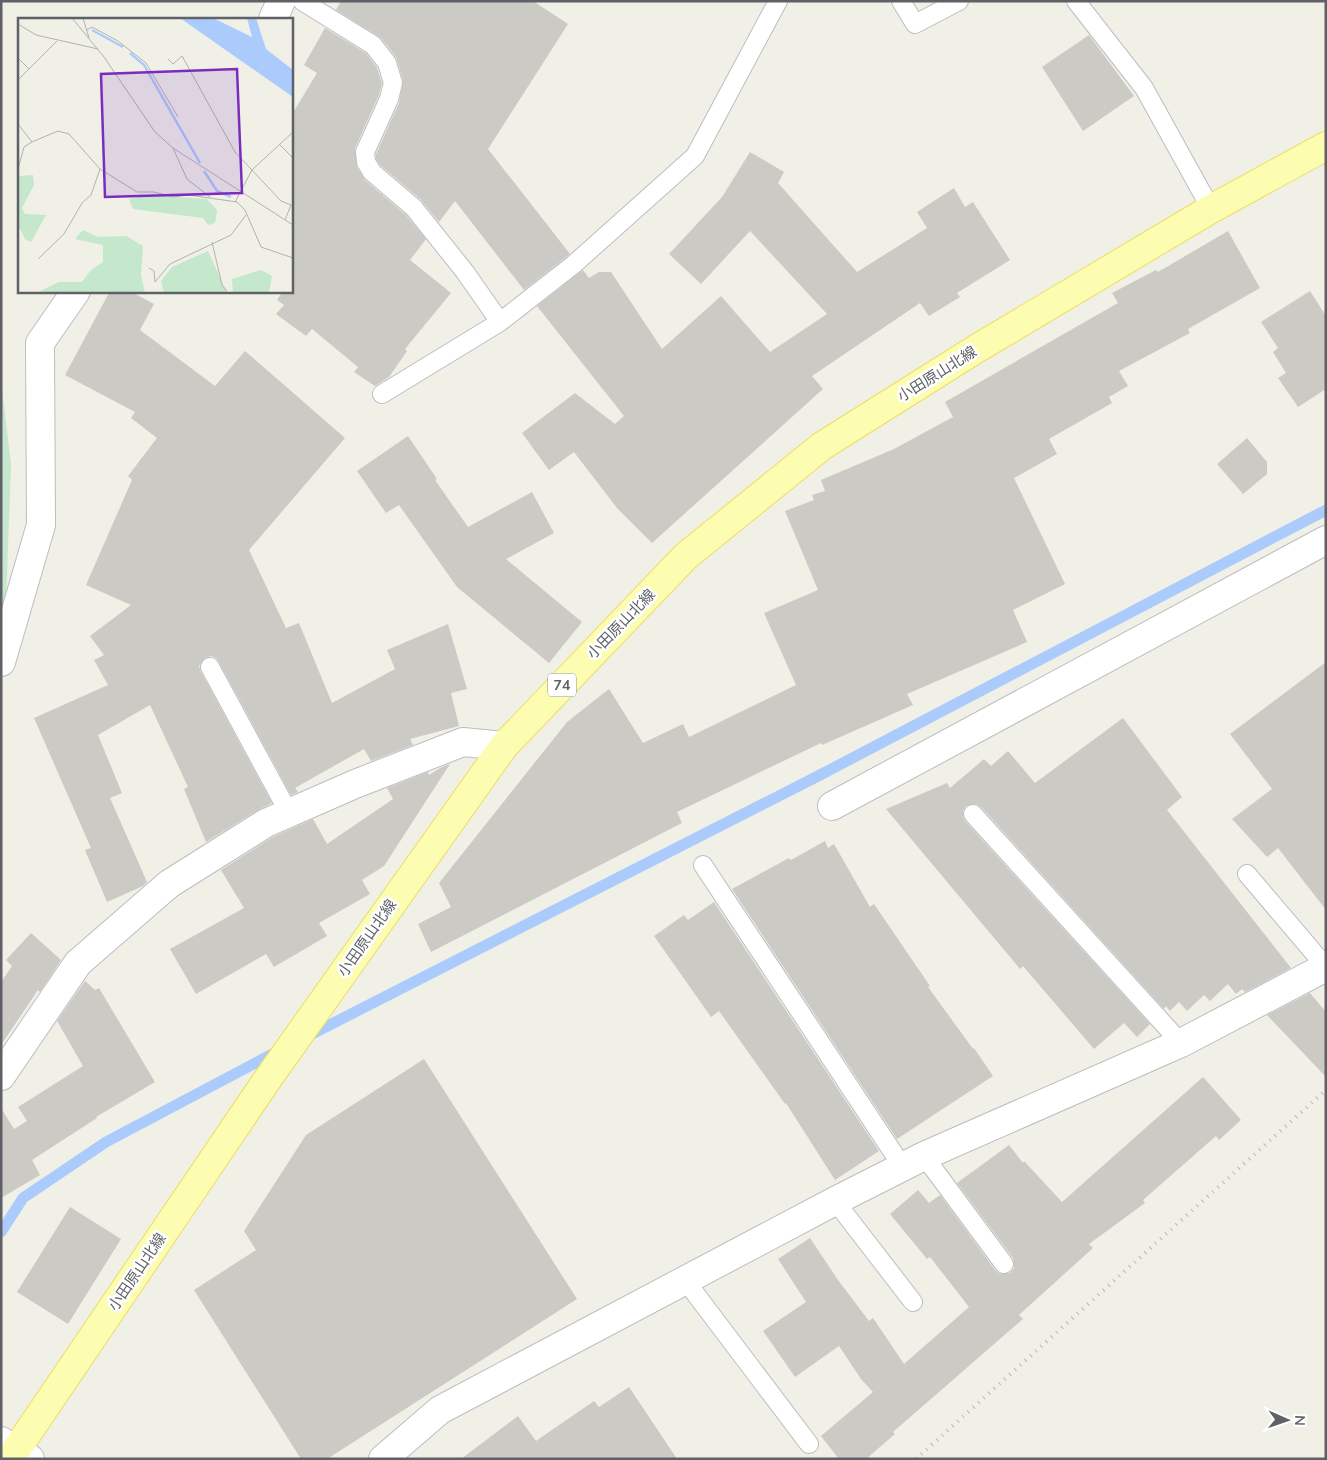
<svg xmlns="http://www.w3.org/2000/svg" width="1327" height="1460" font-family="Mulish,'Noto Sans JP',sans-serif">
	<rect width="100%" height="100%" fill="#f0f0e7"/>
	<path fill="#c5e7cb" d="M1,380L11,464L6,601L1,616Z"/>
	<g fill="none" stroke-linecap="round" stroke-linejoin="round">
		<path stroke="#abcbfc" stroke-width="11" d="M306,1037L820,775L1326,510
			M1,1232L23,1198L106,1142L278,1051"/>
	</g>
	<path fill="#cccac4" d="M341,1H533L568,24L488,149L570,254L524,290L455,201L439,222L421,200L380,165L376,159V154L399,103L403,80L396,57L381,38L336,10Z
		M325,28L366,53L377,68L382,83L379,95L355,148L357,167L365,180L406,215L426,239L410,260L451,293L405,349L407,351L389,377L375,386L354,372L358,367L312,329L306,336L276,314L284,305L277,300L283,291H291V116L317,73L304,65Z
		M1089,35L1134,96L1083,131L1042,67Z
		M750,152L784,172L778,183L857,272L927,228L917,212L954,188L965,207L973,202L1010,260L957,293L960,297L929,316L920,303L812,376L823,389L652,543L617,508L574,452L549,470L522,433L575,393L615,424L624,416L537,306L583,270L589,278L599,272H611L662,349L721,296L770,352L827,314L750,231L701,284L669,254L722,197Z
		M1228,231L1260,288L1188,329L1190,333L1119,371L1128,386L1109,397L1112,403L1049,439L1057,454L1014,478L1065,584L1013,610L1027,642L907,694L913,705L822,745L821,743L677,812L682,823L431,952L418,924L451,907L439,883L567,722L609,689L643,743L683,724L689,737L796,685L764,613L818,590L785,511L814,500L812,495L825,491L821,480L894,449L953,417L945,402L1118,303L1112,293L1156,270L1158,272Z
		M110,291H130L154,304L140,330L215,386L245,351L345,438L249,550L286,628L299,623L332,703L395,669L387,650L448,624L467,689L451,693L459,726L410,739L413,745L371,761L364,749L295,788L298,792L291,795L219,662L216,658L211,656L205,658L199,666L201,672L272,803L258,810L206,842L184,789L188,787L150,705L98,735L122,793L110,798L147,882L143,886L107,902L85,850L91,848L34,718L108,685L94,660L104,655L90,636L131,605L86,585L132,480L128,476L157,438L131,418L135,412L65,375Z
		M1310,291L1326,316V389L1298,407L1278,378L1286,373L1273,352L1278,348L1261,322Z
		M408,436L437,479L435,480L468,527L532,492L554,533L506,559L582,622L549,663L457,587L399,505L386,513L357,471Z
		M1247,438L1267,462V474L1243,494L1217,464Z
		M1326,662V910L1278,848L1267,857L1232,819L1272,789L1230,734Z
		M1123,718L1182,797L1167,810L1291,968L1245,992L1242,989L1236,994L1228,984L1210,1001L1204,995L1187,1011L1179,1002L1170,1011L1166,1006L1164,1009L981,807L976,804L966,806L963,811V817L965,821L1150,1024L1137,1037L1124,1023L1094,1049L1023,966L1020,969L886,809L947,783L950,788L984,759L991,766L1008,751L1035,783Z
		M450,764L384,866L362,880L370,894L319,923L327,936L274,967L266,954L196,994L170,949L244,908L221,870L273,837L313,819L327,844L393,799L387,788L428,772L429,775L440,768Z
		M825,841L828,848L834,844L870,907L874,904L930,986L928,987L973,1049L974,1048L993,1076L897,1139L732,889L789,858L791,860Z
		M714,902L879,1151L835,1180L786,1103L785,1104L719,1011L711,1017L654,936L684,915L688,920Z
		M31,933L61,960L40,992L38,990L1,1045V982L12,966L6,960Z
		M85,981L95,990L99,988L155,1082L96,1117L97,1118L32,1160L40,1175L1,1198V1108L14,1129L27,1121L18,1107L83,1066L57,1021Z
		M1310,993L1326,1012V1077L1267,1015Z
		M424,1059L577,1299L327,1459H301L194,1290L256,1250L244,1231L306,1135Z
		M1203,1077L1241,1120L1219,1140L1216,1136L1143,1200L1145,1203L1089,1244L1093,1248L1019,1315L1023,1319L893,1432L895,1434L866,1459H839L821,1436L873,1392L861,1379L839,1346L795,1377L763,1331L806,1302L778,1259L810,1238L838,1280L869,1321L873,1318L904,1364L969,1307L930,1257L927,1259L890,1214L918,1190L929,1203L940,1195L995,1270L1000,1274L1010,1273L1014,1268V1262L1013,1258L957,1183L1009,1145L1023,1163L1024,1161L1062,1202Z
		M70,1207L121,1239L68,1324L17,1292Z
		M629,1387L677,1459H461L518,1416L536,1441L594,1401L599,1407Z"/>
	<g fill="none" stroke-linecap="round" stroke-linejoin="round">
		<g stroke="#bcbdc2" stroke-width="20">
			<path id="lane" d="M302,1L373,45L387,63L393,83L389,99L365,152L366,162L372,172L414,208L465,272L500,322
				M901,1L915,24L959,1
				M1076,1L1144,88L1211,209
				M382,394L500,322L573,265L695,156L778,1
				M210,667L289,813
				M973,814L1181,1043
				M703,865L902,1166
				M1247,874L1326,967
				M924,1156L1004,1264
				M835,1201L913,1302
				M685,1280L809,1444"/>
		</g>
		<g stroke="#bcbdc2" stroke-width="30">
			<path id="street" d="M273,19L281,1
				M1,662L41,525L40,343L76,291
				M832,806L1326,540
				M1,1076L78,963L169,884L266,823L355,784L463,742L504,746
				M1,1441L30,1459
				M383,1459L440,1410L835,1201L924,1156L1181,1043L1326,967"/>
		</g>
		<g stroke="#edde63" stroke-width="30">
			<path id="primary" d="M10,1459L267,1080L504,746L686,556L822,446L976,349L1211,209L1326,146"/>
		</g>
		<use href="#lane" stroke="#fff" stroke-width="18"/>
		<use href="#street" stroke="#fff" stroke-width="28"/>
		<use href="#primary" stroke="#fcfdb0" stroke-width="28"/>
		<path stroke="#b7b8b8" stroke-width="4" stroke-dasharray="1 6" stroke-linecap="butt" d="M916,1459L1326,1090"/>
	</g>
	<g text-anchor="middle" stroke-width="5" stroke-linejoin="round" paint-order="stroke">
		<rect fill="#fff" stroke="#8f9095" stroke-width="1" x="548" y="673.5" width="28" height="23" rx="4"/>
		<g font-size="14" font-weight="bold" fill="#5f6167">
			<text x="562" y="690">74</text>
		</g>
		<g font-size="15" fill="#5f6167" stroke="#fff">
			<text transform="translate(937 374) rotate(-32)" y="5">小田原山北線</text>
			<text transform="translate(621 624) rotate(-46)" y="5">小田原山北線</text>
			<text transform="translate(367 938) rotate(-55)" y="5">小田原山北線</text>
			<text transform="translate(137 1272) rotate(-56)" y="5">小田原山北線</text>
		</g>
	</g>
	<g transform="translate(18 18)">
		<rect width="275" height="275" fill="#f0f0e7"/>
		<path d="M15,157L16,167L4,190L7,196L28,197L13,224L7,221L0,207V158ZM131,177L189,181L199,192L197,205L190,207L185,200L115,191L111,181ZM65,212L80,219L108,218L125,228L123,257L127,275H18L41,264H64L73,252L85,244V227L57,221ZM190,233L209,275H146L143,263L154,249ZM243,252L254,258L251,275H215L214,261Z" fill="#c5e7cb"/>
		<path d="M162,0H195L234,19L229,0H238L248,31L275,52V79Z" fill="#abcbfc"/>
		<path fill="none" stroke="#abcbfc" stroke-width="2.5" d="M74,12L105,29M112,35L126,47L182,145M186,153L199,173L213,179"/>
		<path fill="none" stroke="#b2b3b0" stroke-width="1" d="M54,0L86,39L137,114L155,130L275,207M65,0L71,20M0,6L18,17L80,31M69,12L74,9L100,23L128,45L160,99M0,40L11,51M150,41L155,46L164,38L217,134L263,183L273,187L267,202M0,62L39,23M0,106L14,124L40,113L51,116L82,151L119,174H136L155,179L171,177L219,184L227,192L243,229L275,240M261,126L275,140M155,130L169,161L192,179M0,151L6,129L14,124M217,184L234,152L275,114M194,224L204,267L209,273M20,241L46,216L64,185L73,177L82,151M131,250L136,253L137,264L152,246L213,217L228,197"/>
		<path fill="#7b2cbf" fill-opacity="0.15" stroke="#7b2cbf" stroke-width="2.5" d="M219,51L224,175L87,179L83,56Z"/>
		<rect width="275" height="275" fill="none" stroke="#5f6167" stroke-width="2.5"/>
	</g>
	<rect width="1327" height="1460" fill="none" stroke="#5f6167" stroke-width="5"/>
	<g transform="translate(1287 1420) rotate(92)" stroke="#ffffff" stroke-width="4" paint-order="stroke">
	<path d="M0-4L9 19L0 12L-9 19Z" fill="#5f6167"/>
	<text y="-8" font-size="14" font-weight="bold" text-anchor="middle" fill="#5f6167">N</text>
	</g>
</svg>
